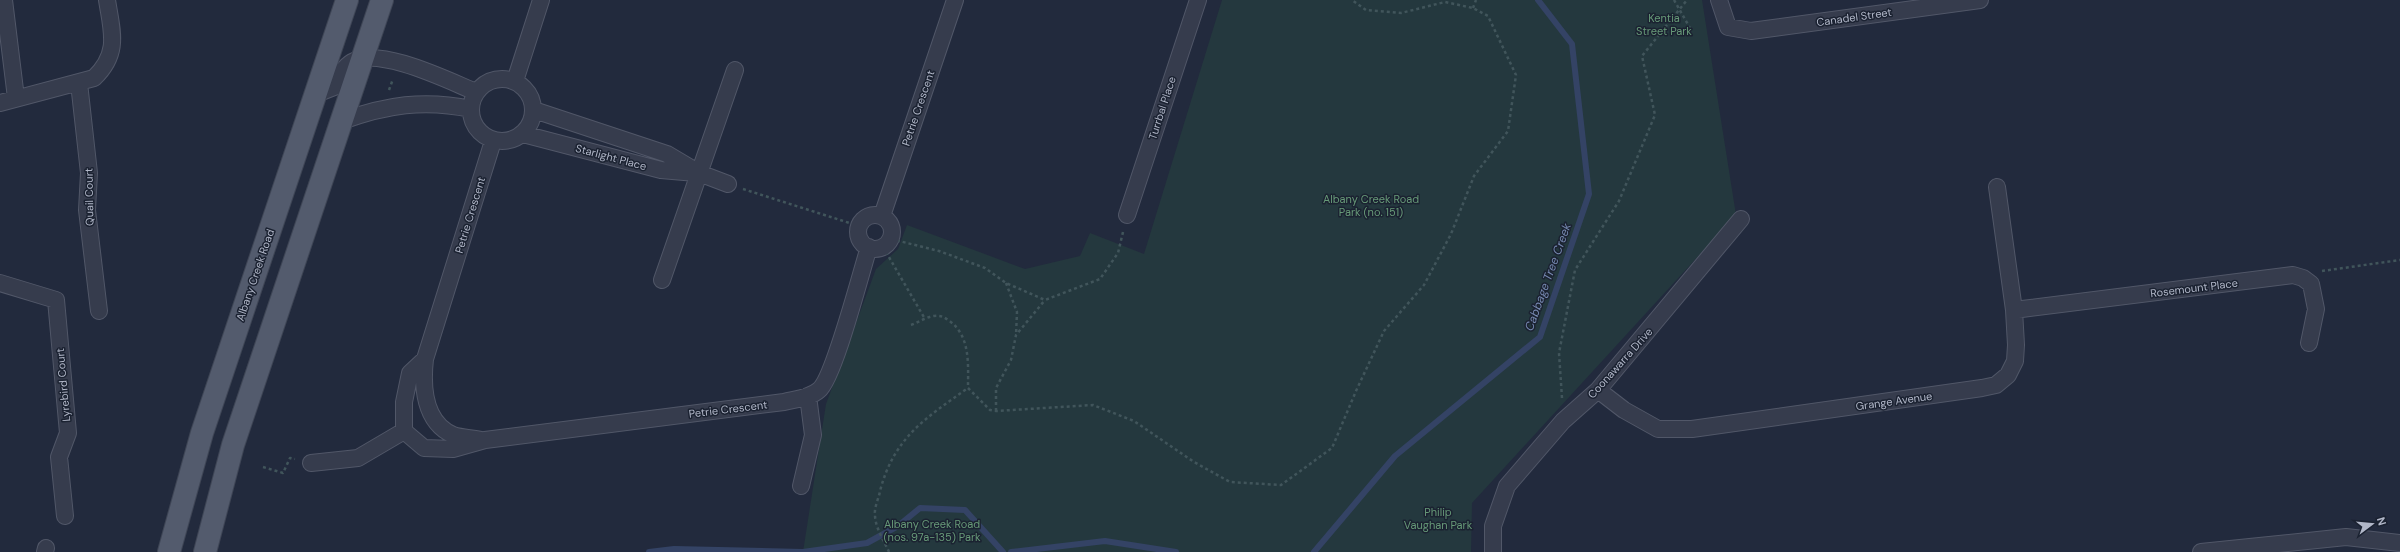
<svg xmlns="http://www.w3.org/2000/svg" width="2400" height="552" font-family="'DM Sans',sans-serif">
	<rect width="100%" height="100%" fill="#222a3d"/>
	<path fill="#24383e" d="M1222,0H1702L1736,215L1472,503L1471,552H803L826,404L876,269L898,249L907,225L1025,269L1080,256L1090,233L1144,254Z"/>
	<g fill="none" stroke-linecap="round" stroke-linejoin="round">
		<path stroke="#344365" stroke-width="6" d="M649,552L674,549L802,552
			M803,552L867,543L898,526L920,508L965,510L1003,552
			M1011,552L1105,541L1176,552
			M1314,552L1395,456L1540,337L1589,194L1572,44L1538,0"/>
		<g stroke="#515768" stroke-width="18">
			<path id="street" d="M4,0L16,98
				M1719,0L1728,27L1751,31L1980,0
				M471 110a31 31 0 1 1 62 0a31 31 0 1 1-62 0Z
				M515,81L541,0
				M79,83L89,173L87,210L99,311
				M316,94L334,87C339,78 342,68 352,62C379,46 449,81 476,92
				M0,103L94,78C120,53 112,32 107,0
				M534,110L667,154L699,173L728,184
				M342,121C386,105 424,99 471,109
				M523,134L661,170L696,173
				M1127,215L1198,0
				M858 232a17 17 0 1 1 34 0a17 17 0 1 1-34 0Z
				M882,216L955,0
				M662,280L735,70
				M0,283L56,300L68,433L59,457L65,516
				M2014,310L2293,275L2303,278L2311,284L2316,309L2309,343
				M425,359L410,373L404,402V431L424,448L453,449L485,440L784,402C796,399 810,398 819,390C834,378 861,272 869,247
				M1598,390L1624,410L1658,429H1692L1982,388L1996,385L2008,375L2015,361L2016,345L2014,310L1997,187
				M481,440C473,438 461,438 453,435C424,422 422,386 425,359L493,141
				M311,463L358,458L404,431
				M801,486L813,435L808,396
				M45,552L46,548
				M1493,552V526L1507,486L1563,421L1598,390L1741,219
				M2201,552L2346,537L2400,543"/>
		</g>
		<g stroke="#3f4656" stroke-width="24">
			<path id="primary" d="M169,552L202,433L347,0
				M205,552L233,445L382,0"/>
		</g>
		<path stroke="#41555b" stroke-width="2.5" stroke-dasharray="3 3" stroke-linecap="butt" d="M1674,0L1690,28
			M1473,8L1476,0
			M389,90L393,79
			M743,189L859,226
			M891,239L939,251L985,268L1006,283L1045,300L1100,279L1118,253L1123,232
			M886,252L925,319
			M2322,271L2400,260
			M1006,283L1017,312L1016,335
			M911,325C919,322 926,317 934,316C940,315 944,317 948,320C971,335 968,365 968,388
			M968,388L990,410L996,411L1093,405L1134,421L1194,462L1230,482L1281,485L1332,448L1356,391L1384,331L1424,285L1451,234L1474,176L1508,131L1516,75L1488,16L1473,8L1445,2L1401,13L1366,10L1352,0
			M1562,398L1559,353L1575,270L1619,201L1655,115L1642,56L1687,0
			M996,411V388L1011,360L1016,335L1045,300
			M263,467L283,473L290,458L295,459
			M889,552C884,541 875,527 875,515C874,507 879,498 880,491C894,437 926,418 968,388"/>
		<use href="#street" stroke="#363c4d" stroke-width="16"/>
		<use href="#primary" stroke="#535b6d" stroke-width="22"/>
	</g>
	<g text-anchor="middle" stroke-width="3" stroke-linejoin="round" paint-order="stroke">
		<g font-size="11" fill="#b1b7c8" stroke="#1b2231">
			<text transform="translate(1854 17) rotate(-8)" y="4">Canadel Street</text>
			<text transform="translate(918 108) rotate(-71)" y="4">Petrie Crescent</text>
			<text transform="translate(1162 108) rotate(-72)" y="4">Turrbal Place</text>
			<text transform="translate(611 157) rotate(15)" y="4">Starlight Place</text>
			<text transform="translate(89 197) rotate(-91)" y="4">Quail Court</text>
			<text transform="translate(470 215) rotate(-73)" y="4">Petrie Crescent</text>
			<text transform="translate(255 275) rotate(-71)" y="4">Albany Creek Road</text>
			<text transform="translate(2194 288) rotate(-7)" y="4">Rosemount Place</text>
			<text transform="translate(1620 363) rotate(-48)" y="4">Coonawarra Drive</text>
			<text transform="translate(63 385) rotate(-95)" y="4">Lyrebird Court</text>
			<text transform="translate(1894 401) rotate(-8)" y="4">Grange Avenue</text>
			<text transform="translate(728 409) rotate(-7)" y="4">Petrie Crescent</text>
		</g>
		<g font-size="11" fill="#679a78" stroke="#1b2231">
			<text x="1664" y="22">Kentia<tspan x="1664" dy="13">Street Park</tspan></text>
			<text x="1371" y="203">Albany Creek Road<tspan x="1371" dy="13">Park (no. 151)</tspan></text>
			<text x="1438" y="516">Philip<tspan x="1438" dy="13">Vaughan Park</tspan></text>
			<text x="932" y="528">Albany Creek Road<tspan x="932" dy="13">(nos. 97a-135) Park</tspan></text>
		</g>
		<g font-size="12" font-style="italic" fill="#778ab2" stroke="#1b2231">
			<text transform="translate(1548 277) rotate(-70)" y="4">Cabbage Tree Creek</text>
		</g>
	</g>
	<g transform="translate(2372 524) rotate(74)" stroke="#1b2231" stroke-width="3" paint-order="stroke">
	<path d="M0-3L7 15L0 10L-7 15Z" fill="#b1b7c8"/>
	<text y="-6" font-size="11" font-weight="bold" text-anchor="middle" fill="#b1b7c8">N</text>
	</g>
</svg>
